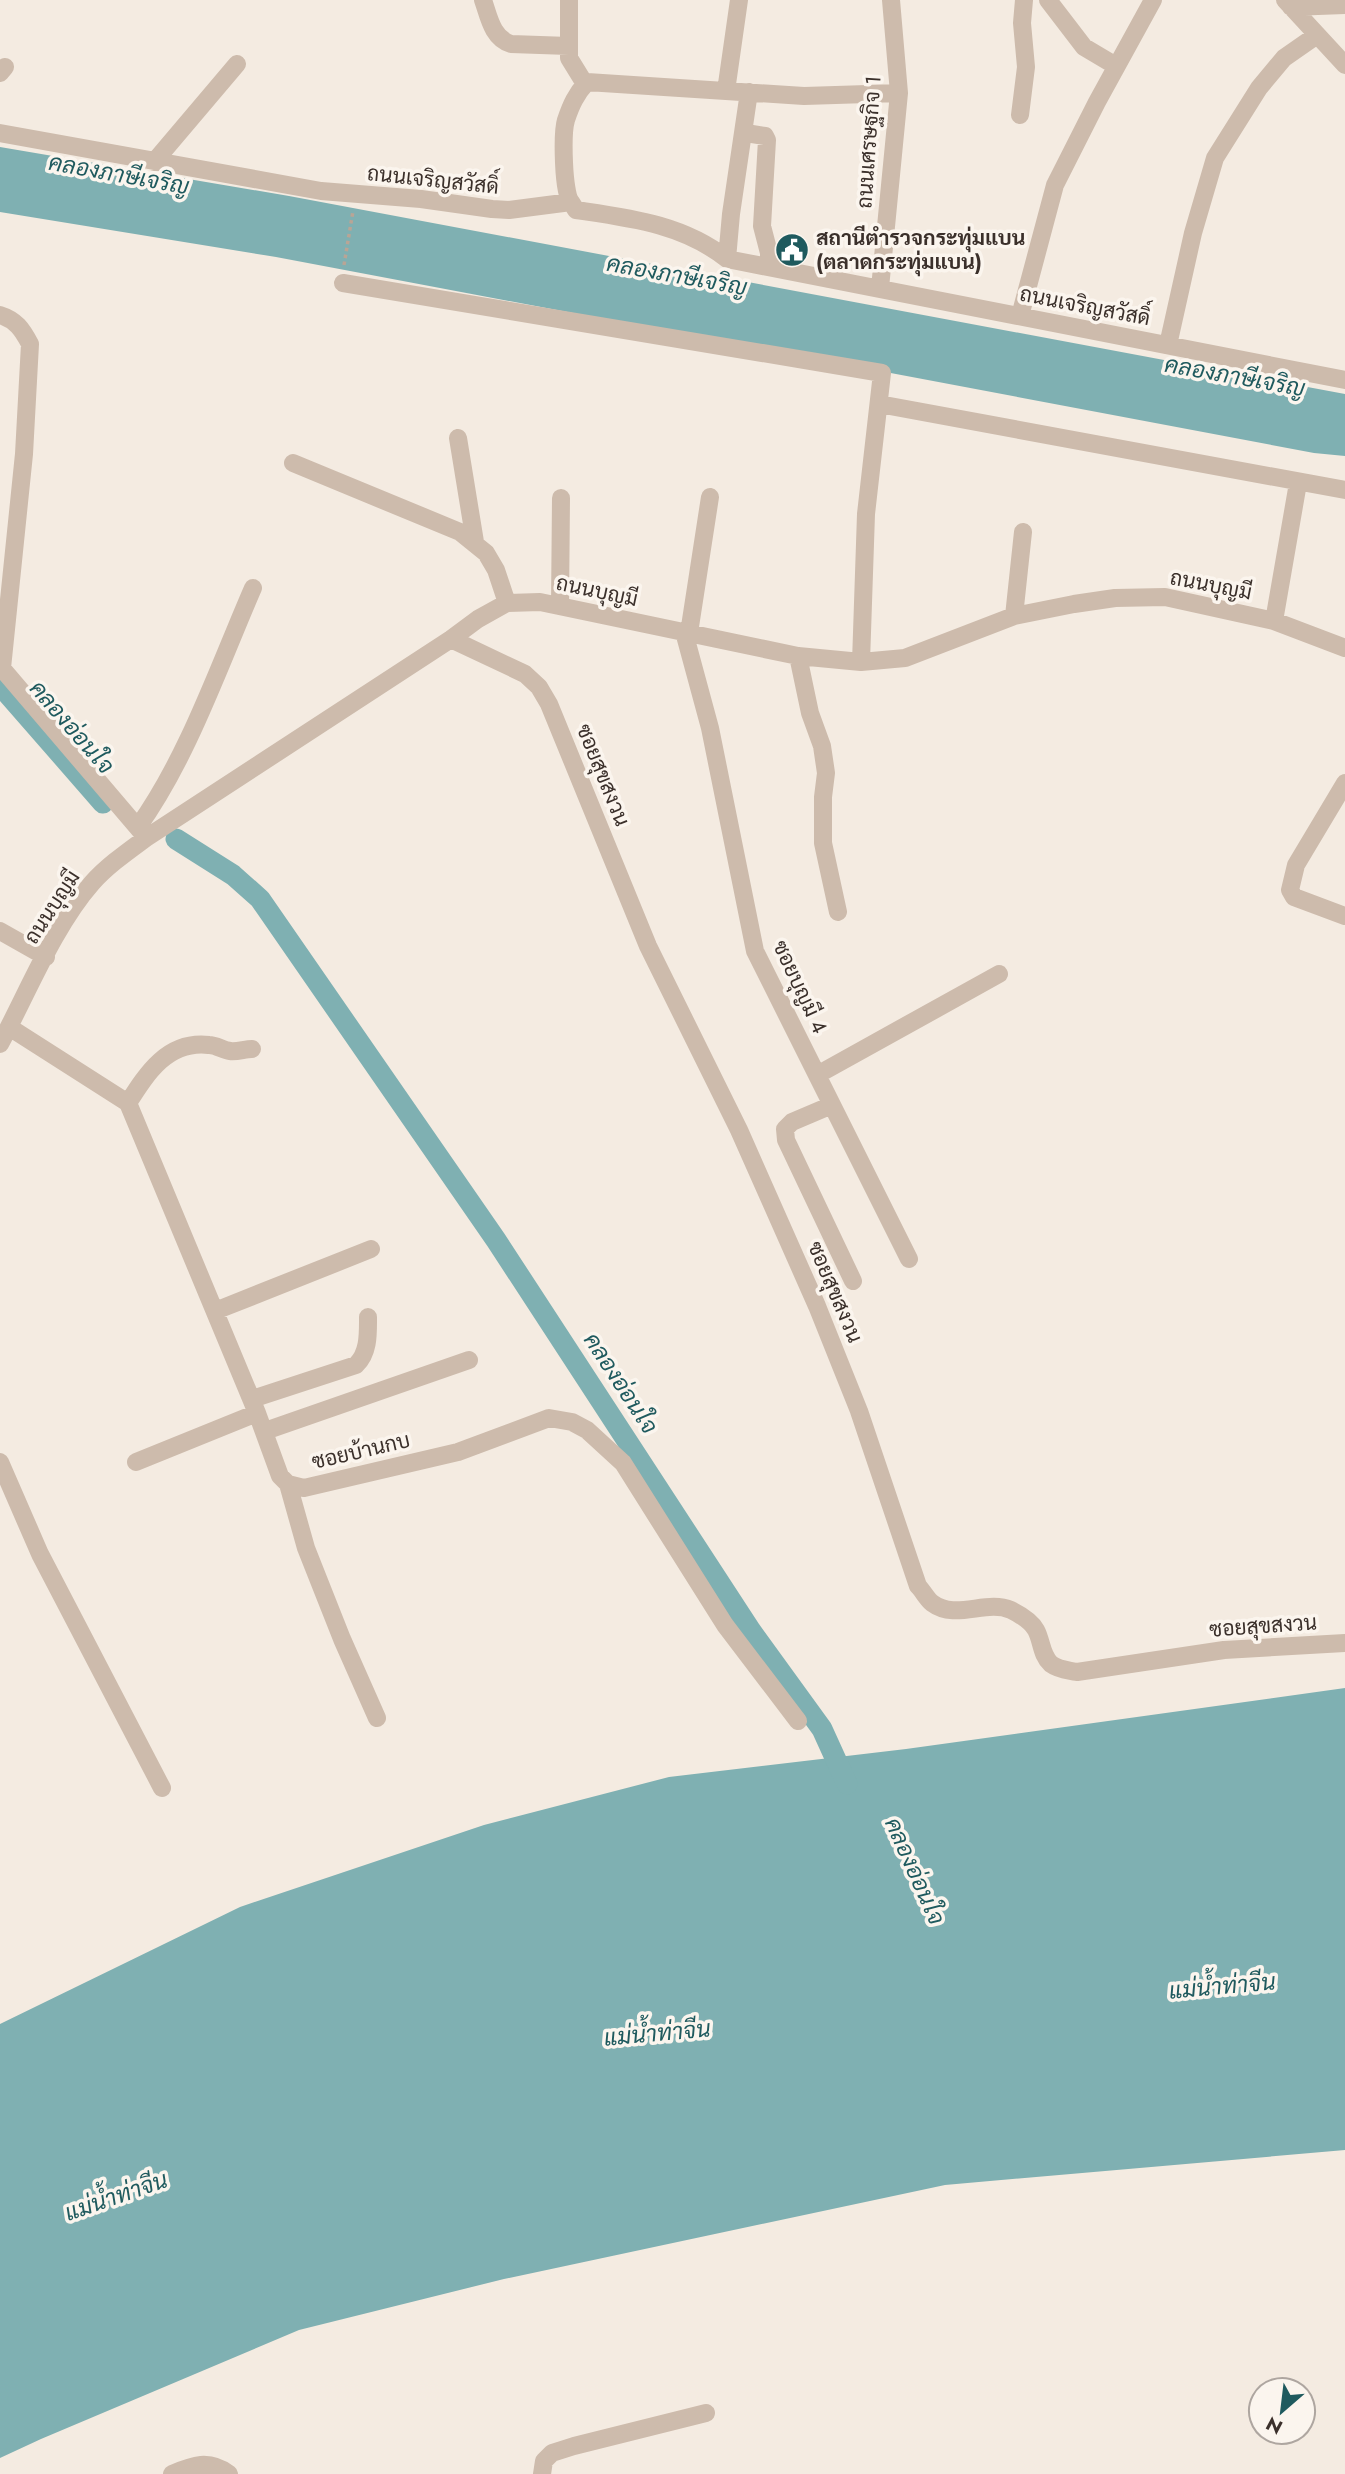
<svg xmlns="http://www.w3.org/2000/svg" width="1345" height="2474" font-family="Jost,Sarabun,sans-serif">
	<rect width="100%" height="100%" fill="#f4ebe1"/>
	<path fill="#7fb0b2" d="M0,147L289,196L1345,394V456L1314,453L276,257L0,212Z
		M1345,1688V2150L945,2185L504,2279L299,2330L41,2439L0,2458V2024L240,1907L484,1825L669,1777L906,1749Z"/>
	<g fill="none" stroke-linecap="round" stroke-linejoin="round">
		<path stroke="#7fb0b2" stroke-width="21" d="M0,685L103,803
			M176,839L233,875L260,899L496,1240L751,1631L822,1729L847,1784"/>
		<path stroke="#b9a596" stroke-width="3.5" stroke-dasharray="3.5 3.5" stroke-linecap="butt" d="M344,265L353,211"/>
		<path stroke="#cdbbac" stroke-width="18" d="M483,0C489,17 492,38 511,44L569,46
			M569,0V58L585,84
			M1048,0L1084,47L1116,66
			M1285,0L1345,65
			M1291,7L1345,5
			M0,73L5,67
			M726,91L739,0
			M1020,115L1026,67L1022,23L1024,0
			M0,133L321,191L421,199L492,209L509,210L571,202L576,210C630,218 683,224 727,259L1345,380
			M752,134L765,136L767,140L762,226L769,253V267
			M154,162L237,64
			M571,202C563,193 562,133 566,120C571,105 576,94 587,82L804,96L899,93
			M727,259L731,214L749,92
			M343,283L882,373L866,514L861,662
			M880,288L899,93L891,0
			M0,315C16,320 22,329 30,344L24,454L2,668
			M1020,316L1055,185L1097,102L1153,0
			M1168,345L1193,233L1215,158L1259,88L1284,58L1317,35
			M879,404L1345,490
			M458,438L475,542
			M293,463L460,532L486,553L496,570L507,603
			M560,606L561,498
			M1014,616L1023,532
			M1274,621L1298,483
			M684,632L710,728L755,951L909,1259
			M689,633L710,497
			M451,639L525,674L539,687L549,704L648,946L739,1130L817,1306L859,1411L918,1586C923,1591 927,1599 932,1603C956,1621 986,1599 1011,1610C1019,1614 1031,1621 1036,1630C1042,1641 1041,1655 1051,1664C1059,1670 1068,1670 1077,1672L1224,1650L1345,1643
			M798,656L810,713L822,746L826,773L823,797V843L838,912
			M0,666L144,835
			M1345,783L1296,865L1290,890L1294,897L1345,916
			M138,827C188,757 219,666 253,588
			M0,931L46,957
			M9,1027L128,1103L257,1413L280,1476L288,1484L304,1488L458,1452L549,1418L572,1422L587,1430L623,1463L725,1625L798,1721
			M0,1044C27,994 54,926 92,883C107,866 127,852 146,838L451,639L478,619L507,603L540,602L798,656L861,662L905,658L1014,616L1074,604L1115,598L1165,597L1274,621L1345,648
			M817,1075L999,974
			M128,1103C147,1073 168,1040 209,1045C216,1045 223,1050 230,1051C237,1052 245,1049 252,1049
			M832,1105L792,1122L785,1129L786,1140L853,1281
			M215,1311L371,1249
			M252,1399L356,1365C369,1353 368,1333 368,1317
			M265,1431L469,1360
			M0,1462L40,1554L162,1788
			M136,1462L257,1413
			M288,1484L306,1548L342,1639L377,1718
			M172,2474C193,2465 209,2459 229,2474
			M542,2474L544,2461L552,2453L574,2446L706,2413"/>
	</g>
	<defs>
		<g id="civic-disc" transform="scale(1.75)"><circle r="9.5" fill="#1f5a5e" stroke="#fbf5ee"/><path d="M-.6-6.5H3V-4.5H.6V-3L4-1V1h2V6H-6V1h2V-1L-.6-3ZM-1.2 2.5V6h2.4V2.5Z" fill="#fff"/></g>
	</defs>
	<g fill-rule="evenodd">
		<use href="#civic-disc" x="792" y="250"/>
	</g>
	<g text-anchor="middle" stroke-width="7" stroke-linejoin="round" paint-order="stroke">
		<g font-size="21" fill="#3b302b" stroke="#fbf5ee">
			<text transform="translate(869 142) rotate(-86)" y="7">ถนนเศรษฐกิจ 1</text>
			<text transform="translate(433 180) rotate(6)" y="7">ถนนเจริญสวัสดิ์</text>
			<text transform="translate(1085 306) rotate(11)" y="7">ถนนเจริญสวัสดิ์</text>
			<text transform="translate(1211 585) rotate(11)" y="7">ถนนบุญมี</text>
			<text transform="translate(597 591) rotate(12)" y="7">ถนนบุญมี</text>
			<text transform="translate(603 775) rotate(68)" y="7">ซอยสุขสงวน</text>
			<text transform="translate(52 907) rotate(-57)" y="7">ถนนบุญมี</text>
			<text transform="translate(800 987) rotate(65)" y="7">ซอยบุญมี 4</text>
			<text transform="translate(835 1292) rotate(67)" y="7">ซอยสุขสงวน</text>
			<text transform="translate(361 1451) rotate(-13)" y="7">ซอยบ้านกบ</text>
			<text transform="translate(1263 1626) rotate(-4)" y="7">ซอยสุขสงวน</text>
		</g>
		<g font-size="21" font-weight="bold" fill="#3b302b" stroke="#fbf5ee" text-anchor="start">
			<text x="816" y="245">สถานีตำรวจกระทุ่มแบน<tspan x="816" dy="24">(ตลาดกระทุ่มแบน)</tspan></text>
		</g>
		<g font-size="23" font-style="italic" fill="#1f5a5e" stroke="#fbf5ee">
			<text transform="translate(119 174) rotate(10)" y="8">คลองภาษีเจริญ</text>
			<text transform="translate(677 275) rotate(10)" y="8">คลองภาษีเจริญ</text>
			<text transform="translate(1235 376) rotate(10)" y="8">คลองภาษีเจริญ</text>
			<text transform="translate(72 727) rotate(49)" y="8">คลองอ่อนใจ</text>
			<text transform="translate(621 1383) rotate(57)" y="8">คลองอ่อนใจ</text>
			<text transform="translate(915 1871) rotate(66)" y="8">คลองอ่อนใจ</text>
			<text transform="translate(1222 1986) rotate(-5)" y="8">แม่น้ำท่าจีน</text>
			<text transform="translate(657 2033) rotate(-5)" y="8">แม่น้ำท่าจีน</text>
			<text transform="translate(116 2196) rotate(-19)" y="8">แม่น้ำท่าจีน</text>
		</g>
	</g>
	<g transform="translate(1282 2411) rotate(208)"><circle r="33" fill="#fbf5ee" stroke="#aea6a0" stroke-width="2"/>
	<path d="M0-5L12 26L0 18L-12 26Z" fill="#1f5a5e"/>
	<text y="-10" font-size="19" font-weight="bold" text-anchor="middle" fill="#3b302b">N</text>
	</g>
</svg>
